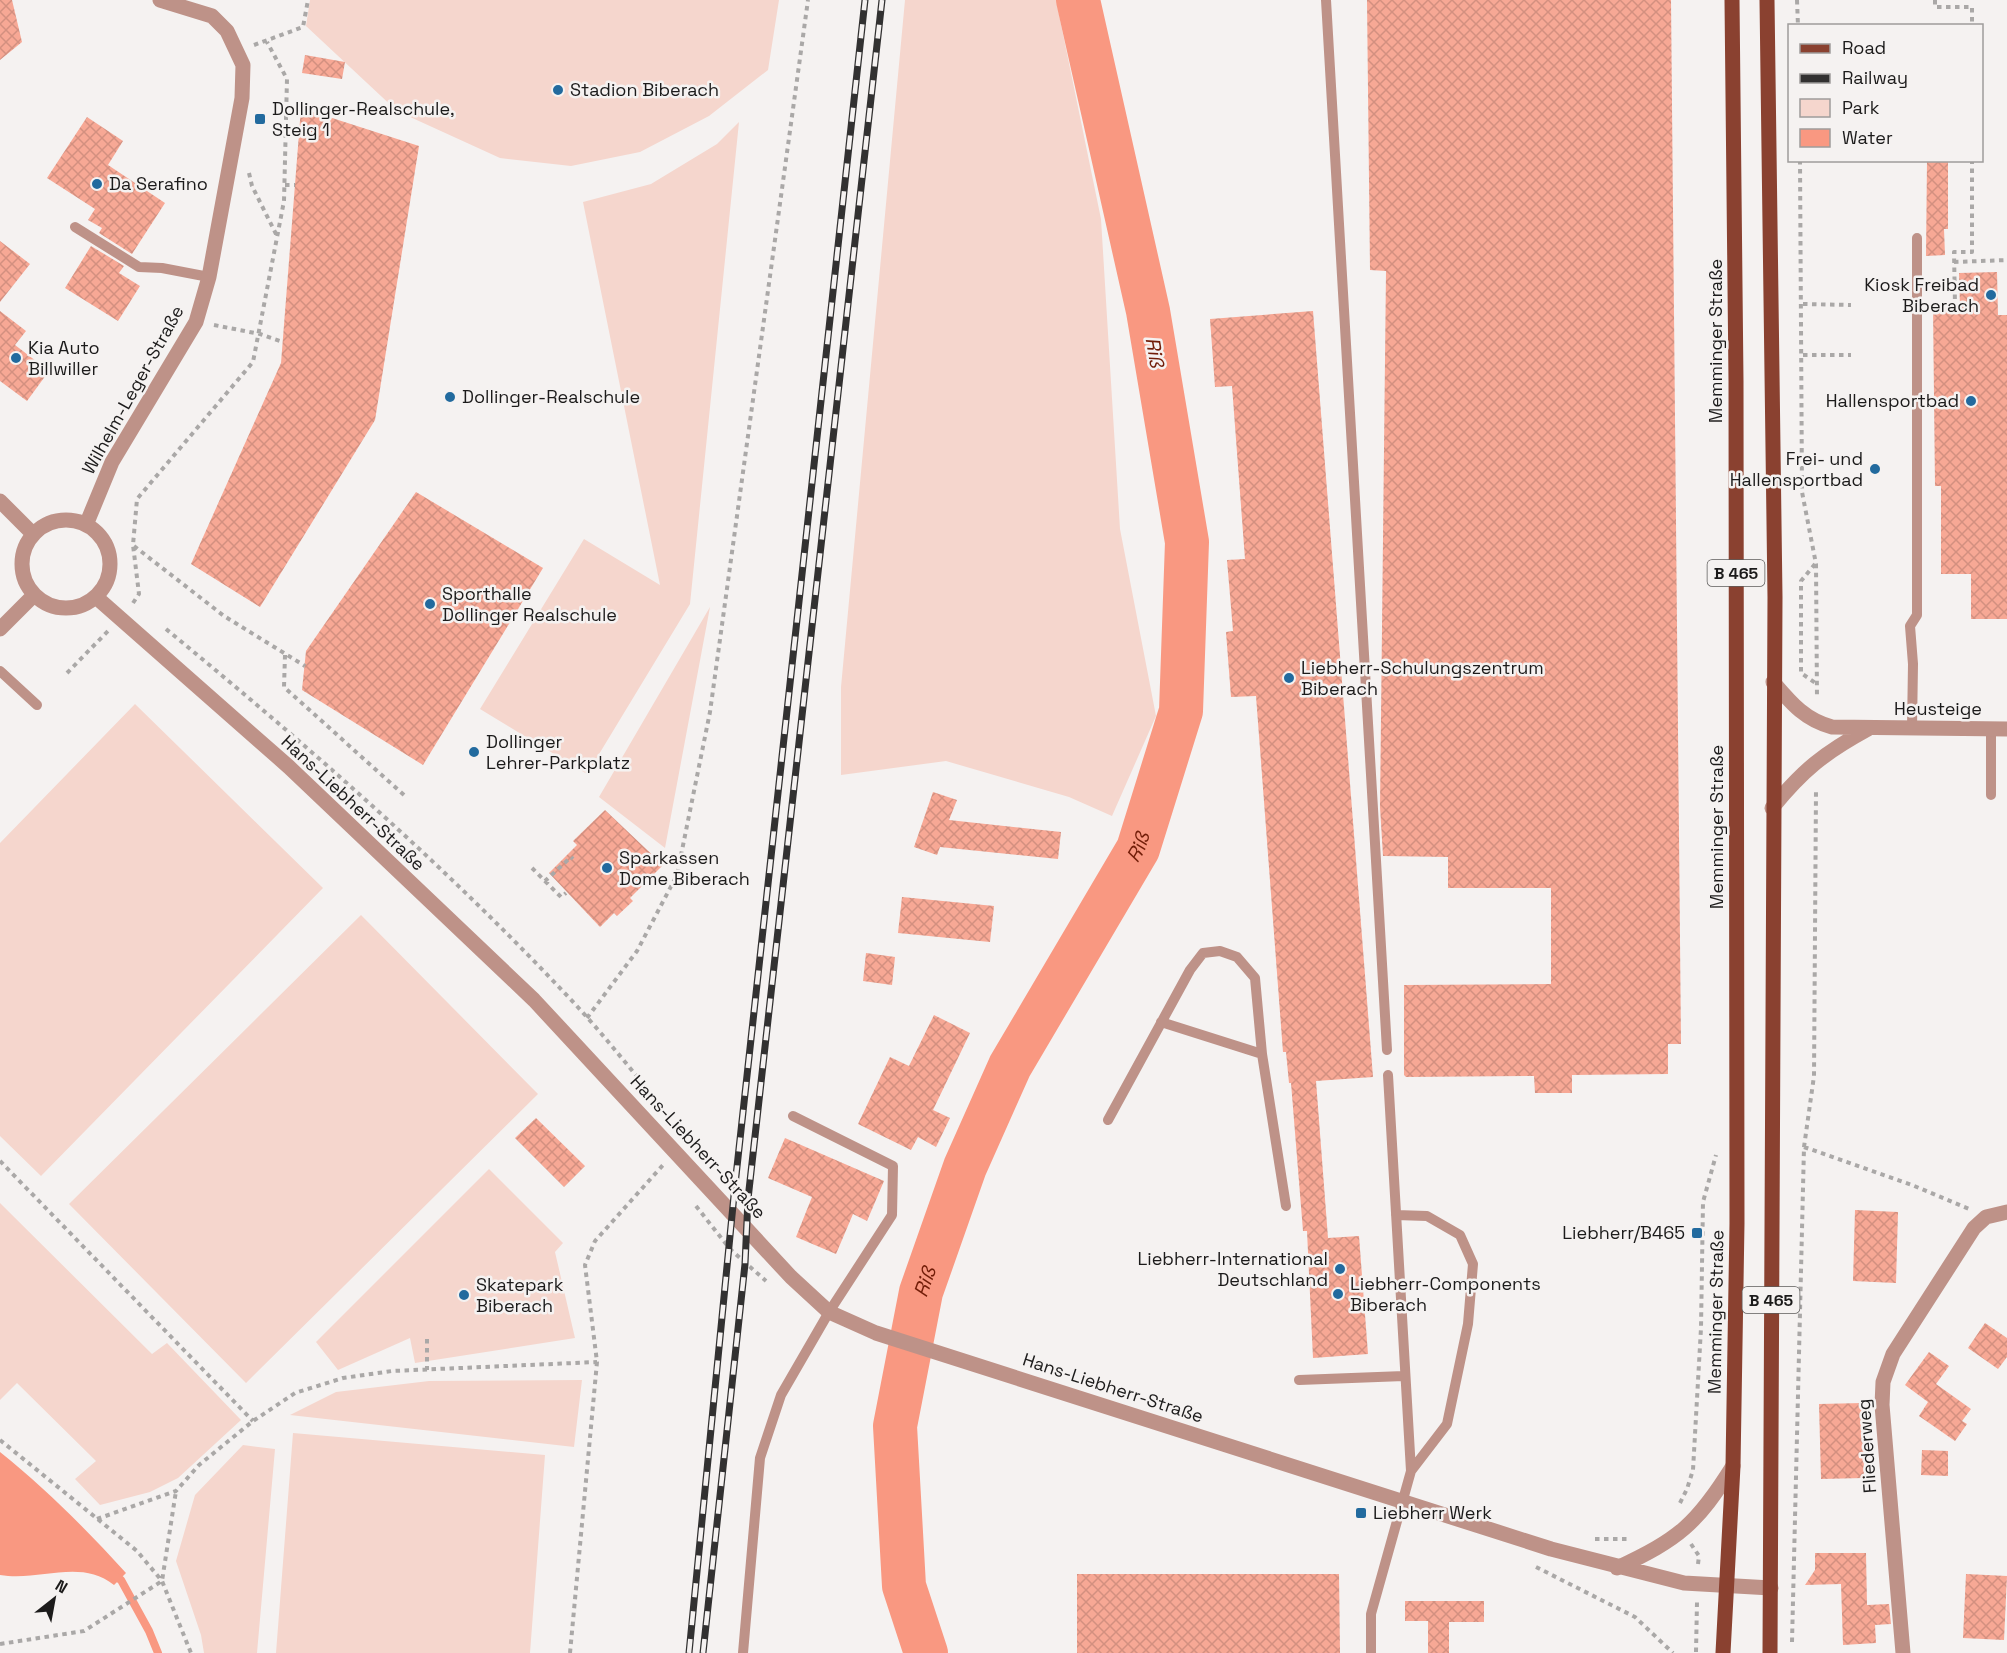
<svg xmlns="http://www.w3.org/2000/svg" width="2007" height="1653" font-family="'Space Grotesk',sans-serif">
	<defs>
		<pattern id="building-cross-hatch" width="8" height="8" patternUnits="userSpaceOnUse" patternTransform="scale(1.5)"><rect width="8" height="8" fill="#f7a895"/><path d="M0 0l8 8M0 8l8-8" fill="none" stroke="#d39080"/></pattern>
	</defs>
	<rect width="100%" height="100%" fill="#f5f2f1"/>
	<path fill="#f5d6cd" d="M310,0H779L768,70L709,116L640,152L571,166L500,158L397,111L306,26Z
		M905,0H1056L1101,219L1120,529L1156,716L1112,816L1069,797L946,761L841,775V687Z
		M739,122L690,604L587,774L480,709L584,539L660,585L583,202L651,184L717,144Z
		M710,607L665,848L599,797Z
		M135,704L323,888L41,1176L0,1136V843Z
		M361,915L538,1094L246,1383L69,1204Z
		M489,1169L563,1243L555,1252L575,1338L415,1363L410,1338L338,1370L316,1342Z
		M0,1203L152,1354L167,1343L241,1420L178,1478L150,1492L100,1505L75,1479L96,1461L17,1383L0,1400Z
		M582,1380L574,1447L290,1415L336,1392L429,1381Z
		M293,1433L545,1455L530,1653H276Z
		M243,1445L275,1449L257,1653H204L201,1635L176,1561L195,1495Z"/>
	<path fill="#f99881" d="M0,1452C46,1489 86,1529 126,1573L114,1585C80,1558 39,1582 0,1575Z"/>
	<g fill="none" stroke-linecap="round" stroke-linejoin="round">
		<path stroke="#f99881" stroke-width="8" d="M113,1575L121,1580L149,1631L158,1653"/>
		<path stroke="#f99881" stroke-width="44" id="s1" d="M926,1653L904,1586L895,1426L921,1292L965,1167L1010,1066L1138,849L1181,711L1187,542L1148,311L1078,0"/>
	</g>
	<path fill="url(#building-cross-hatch)" d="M0,0H12L22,42L0,60Z
		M1367,0H1671L1681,1044H1668V1074L1572,1075V1093H1535L1534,1076L1406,1077L1404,1075V985L1551,984V888H1448V857L1383,856L1380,807L1386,271L1370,270Z
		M305,55L345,62L342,79L302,73Z
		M301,108L419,146L375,420L260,607L191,564L281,363Z
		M87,117L123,141L108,165L165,203L132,254L99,233L102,228L88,220L95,209L47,178Z
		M1927,160H1948V229H1944L1945,255L1926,256Z
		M0,241L30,264L0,302Z
		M91,246L124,266L119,273L140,286L118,321L65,288Z
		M1997,272L1998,315H2007V619H1971V574H1941V486H1935L1933,307H1960L1959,273Z
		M0,311L26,331L15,345L49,371L27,401L0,381Z
		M1313,311L1373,1077L1316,1081L1328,1238L1359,1236L1368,1354L1313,1358L1307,1231H1303L1291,1083H1289L1286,1052H1283L1256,696L1231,697L1226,632L1233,631L1227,560L1245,559L1232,386L1215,387L1210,319Z
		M416,492L543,568L423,765L302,690L306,651Z
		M933,792L957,800L949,820L1061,832L1058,859L940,847L937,855L914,847Z
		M605,810L663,865L630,898L633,901L617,916L614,913L600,927L549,873L577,845L573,841Z
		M902,897L994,906L990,942L898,933Z
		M866,953L895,957L892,985L863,981Z
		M934,1015L970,1033L933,1110L950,1118L936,1147L918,1137L911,1150L858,1124L890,1057L909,1066Z
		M536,1118L585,1166L564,1187L515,1138Z
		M785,1138L884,1181L867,1221L853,1214L836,1254L796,1237L812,1197L768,1178Z
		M1855,1210L1898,1212L1896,1283L1853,1281Z
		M1985,1323L2007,1338V1357L1998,1369L1968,1348Z
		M1929,1352L1949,1366L1936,1384L1971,1409L1962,1421L1967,1424L1955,1441L1919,1416L1928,1402L1905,1385Z
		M1863,1403L1864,1478L1821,1479L1819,1404Z
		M1922,1450L1948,1451V1476L1921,1475Z
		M1815,1553H1866L1867,1605L1889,1604L1891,1624L1875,1625L1876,1643L1843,1645L1841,1584L1805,1585L1815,1570Z
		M1077,1574H1339L1340,1653H1077Z
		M1966,1574L2007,1576L2004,1640L1963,1638Z
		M1405,1601H1484V1622H1449V1653H1428V1621H1405Z"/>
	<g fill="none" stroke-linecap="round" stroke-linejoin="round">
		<path stroke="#aaa8a7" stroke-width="4" stroke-dasharray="4.5 4.5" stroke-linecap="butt" d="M1797,0L1798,26
			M1935,0V7H1972V26
			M254,45L303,27L308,0
			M1800,160L1802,492L1816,564L1817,698
			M249,173L252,186L276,234
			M285,185H295
			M1954,262L2007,260
			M1803,304L1851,305
			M1934,305H1955L1954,252H1972V160
			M214,325L260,334L283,342
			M1803,355H1851
			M134,546L224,616L305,666
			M1815,564L1801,581V673L1817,684
			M133,603L139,594L133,545L137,499L253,362L284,201L287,79L267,42
			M166,629C308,746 448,868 574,1003C604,1035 631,1070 659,1103
			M285,655L284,687L405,796
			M67,673L108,631
			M532,868L545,881L571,857L573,859
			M545,881L561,897L566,893
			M587,1018L637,951L677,875L710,712L808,0
			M1804,1147L1912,1185L1969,1209
			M0,1161L253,1421
			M696,1206L730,1249L766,1281
			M427,1339V1370
			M0,1440L137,1551L162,1581L191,1653
			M1680,1503L1687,1489L1693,1470L1701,1328L1703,1202L1716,1155
			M97,1519L176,1491L199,1465L253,1421L295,1393L343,1378L392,1371L597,1362
			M1595,1539H1629
			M1691,1544L1699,1556L1698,1564
			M1536,1567L1635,1617L1673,1653
			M1792,1642L1804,1147L1814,1076L1816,790
			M0,1644L84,1631L162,1581L176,1491
			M1696,1652L1697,1602
			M570,1653L597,1362L585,1265L595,1241L663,1165"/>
		<path stroke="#be9288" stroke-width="10" d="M1326,0L1387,1050
			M75,227L139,267L162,268L209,277
			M0,671L37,705
			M1912,728L1913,664L1910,626L1917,615V238
			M1991,795V728
			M1161,1022L1262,1054
			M1108,1120L1190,970L1203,953L1220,951L1237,957L1255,978L1262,1054L1286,1206
			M1396,1215L1427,1216L1460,1235L1473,1264L1468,1324L1447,1424L1411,1471
			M1299,1380L1404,1376
			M743,1653L760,1458L781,1395L829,1312L892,1215L893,1166L793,1116
			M1371,1653V1614L1411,1471L1388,1075"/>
		<path stroke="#be9288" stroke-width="15" d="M0,501L33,534
			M22 564a44 44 0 1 1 88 0a44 44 0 1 1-88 0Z
			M86,525L112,462L196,322L209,277L242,98L243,65L227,31L212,16L160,0
			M96,597L289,767L534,1000L791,1277L829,1312L876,1333L1551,1549L1684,1583L1771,1588
			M0,629L34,595
			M1773,682C1791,703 1805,720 1832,727L2007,729
			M1772,808C1803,770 1824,753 1868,729
			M1617,1568C1679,1539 1697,1524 1733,1466
			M1903,1653L1882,1405L1883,1382L1893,1354L1974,1228L1986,1217L2007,1212"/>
		<path stroke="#8a4130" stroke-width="15" d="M1767,0L1775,597L1770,1653
			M1723,1653L1733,1466L1737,1223L1736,381L1732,0"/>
		<g stroke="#323131" stroke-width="7">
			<path id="rail" d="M689,1653L735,1185L865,0
				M703,1653L745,1264L748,1199L882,0"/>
		</g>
		<use href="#rail" stroke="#f5f2f1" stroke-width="4.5" stroke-dasharray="14" stroke-linecap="butt"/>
	</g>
	<g fill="#226a9e" stroke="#f5f2f1" stroke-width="2">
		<circle cx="558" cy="90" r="6"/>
		<rect x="254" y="113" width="12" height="12" rx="3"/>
		<circle cx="97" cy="184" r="6"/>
		<circle cx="1991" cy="295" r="6"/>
		<circle cx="16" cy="358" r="6"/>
		<circle cx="450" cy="397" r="6"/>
		<circle cx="1971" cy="401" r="6"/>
		<circle cx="1875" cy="469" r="6"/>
		<circle cx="430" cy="604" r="6"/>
		<circle cx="1289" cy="678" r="6"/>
		<circle cx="474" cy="752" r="6"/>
		<circle cx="607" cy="868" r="6"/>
		<rect x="1691" y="1227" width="12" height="12" rx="3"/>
		<circle cx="1340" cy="1269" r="6"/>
		<circle cx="1338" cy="1294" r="6"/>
		<circle cx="464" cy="1295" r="6"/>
		<rect x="1355" y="1507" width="12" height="12" rx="3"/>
	</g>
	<g text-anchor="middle" stroke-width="5" stroke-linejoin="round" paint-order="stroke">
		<g fill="#f5f2f1" stroke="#5d5c5b" stroke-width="1.5">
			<rect x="1707.5" y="560" width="57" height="26" rx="4.5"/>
			<rect x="1742.5" y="1287" width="57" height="26" rx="4.5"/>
		</g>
		<g font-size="16" font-weight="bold" fill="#1c1b1b">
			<text x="1736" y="579">B 465</text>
			<text x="1771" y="1306">B 465</text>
		</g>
		<g font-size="18" fill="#1c1b1b" stroke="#f5f2f1" text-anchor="start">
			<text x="570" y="96">Stadion Biberach</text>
			<text x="272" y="115">Dollinger-Realschule,<tspan x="272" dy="21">Steig 1</tspan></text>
			<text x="109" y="190">Da Serafino</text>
			<text x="1979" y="291" text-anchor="end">Kiosk Freibad<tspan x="1979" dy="21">Biberach</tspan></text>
			<text x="28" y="354">Kia Auto<tspan x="28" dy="21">Billwiller</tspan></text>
			<text x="462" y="403">Dollinger-Realschule</text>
			<text x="1959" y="407" text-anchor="end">Hallensportbad</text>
			<text x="1863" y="465" text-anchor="end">Frei- und<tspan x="1863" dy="21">Hallensportbad</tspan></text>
			<text x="442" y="600">Sporthalle<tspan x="442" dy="21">Dollinger Realschule</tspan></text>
			<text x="1301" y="674">Liebherr-Schulungszentrum<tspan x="1301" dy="21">Biberach</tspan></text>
			<text x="486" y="748">Dollinger<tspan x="486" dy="21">Lehrer-Parkplatz</tspan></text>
			<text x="619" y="864">Sparkassen<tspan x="619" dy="21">Dome Biberach</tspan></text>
			<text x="1685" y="1239" text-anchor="end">Liebherr/B465</text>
			<text x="1328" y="1265" text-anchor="end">Liebherr-International<tspan x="1328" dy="21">Deutschland</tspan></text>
			<text x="1350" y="1290">Liebherr-Components<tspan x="1350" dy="21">Biberach</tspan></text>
			<text x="476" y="1291">Skatepark<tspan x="476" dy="21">Biberach</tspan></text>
			<text x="1373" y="1519">Liebherr Werk</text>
		</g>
		<g font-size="18" fill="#1c1b1b" stroke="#f5f2f1">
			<text transform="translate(1716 341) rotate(-90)" y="6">Memminger Straße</text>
			<text transform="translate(133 390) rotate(-61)" y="6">Wilhelm-Leger-Straße</text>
			<text x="1938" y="715">Heusteige</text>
			<text transform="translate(353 803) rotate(43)" y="6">Hans-Liebherr-Straße</text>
			<text transform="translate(1717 827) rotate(-90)" y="6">Memminger Straße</text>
			<text transform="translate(698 1147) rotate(47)" y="6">Hans-Liebherr-Straße</text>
			<text transform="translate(1716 1312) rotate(-89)" y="6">Memminger Straße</text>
			<text transform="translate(1113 1388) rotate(18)" y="6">Hans-Liebherr-Straße</text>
			<text transform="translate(1867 1446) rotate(-94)" y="6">Fliederweg</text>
		</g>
		<g font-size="20" font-style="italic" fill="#721d08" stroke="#f5f2f1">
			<text transform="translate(1155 352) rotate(80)" y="7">Riß</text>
			<text dy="7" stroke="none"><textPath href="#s1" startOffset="864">Riß</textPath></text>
			<text dy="7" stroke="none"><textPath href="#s1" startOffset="378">Riß</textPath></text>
		</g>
	</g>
	<rect x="1788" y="24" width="195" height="138" fill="#f5f2f1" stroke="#9e9c9b" stroke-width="1.5"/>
	<rect x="1800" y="44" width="30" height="9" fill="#8a4130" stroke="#9e9c9b" stroke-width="1.5"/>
	<text x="1842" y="54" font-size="18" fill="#1c1b1b">Road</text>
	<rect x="1800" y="74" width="30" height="9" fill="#323131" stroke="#9e9c9b" stroke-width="1.5"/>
	<text x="1842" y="84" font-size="18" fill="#1c1b1b">Railway</text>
	<rect x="1800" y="99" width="30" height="18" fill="#f5d6cd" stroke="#9e9c9b" stroke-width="1.5"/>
	<text x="1842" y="114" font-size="18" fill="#1c1b1b">Park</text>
	<rect x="1800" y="129" width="30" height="18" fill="#f99881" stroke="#9e9c9b" stroke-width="1.5"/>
	<text x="1842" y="144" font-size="18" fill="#1c1b1b">Water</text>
	<g transform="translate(54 1599) rotate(31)" stroke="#f5f2f1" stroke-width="4.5" paint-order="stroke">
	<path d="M0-4.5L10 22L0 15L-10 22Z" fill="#1c1b1b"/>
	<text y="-9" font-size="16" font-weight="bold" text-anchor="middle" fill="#1c1b1b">N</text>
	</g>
</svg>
